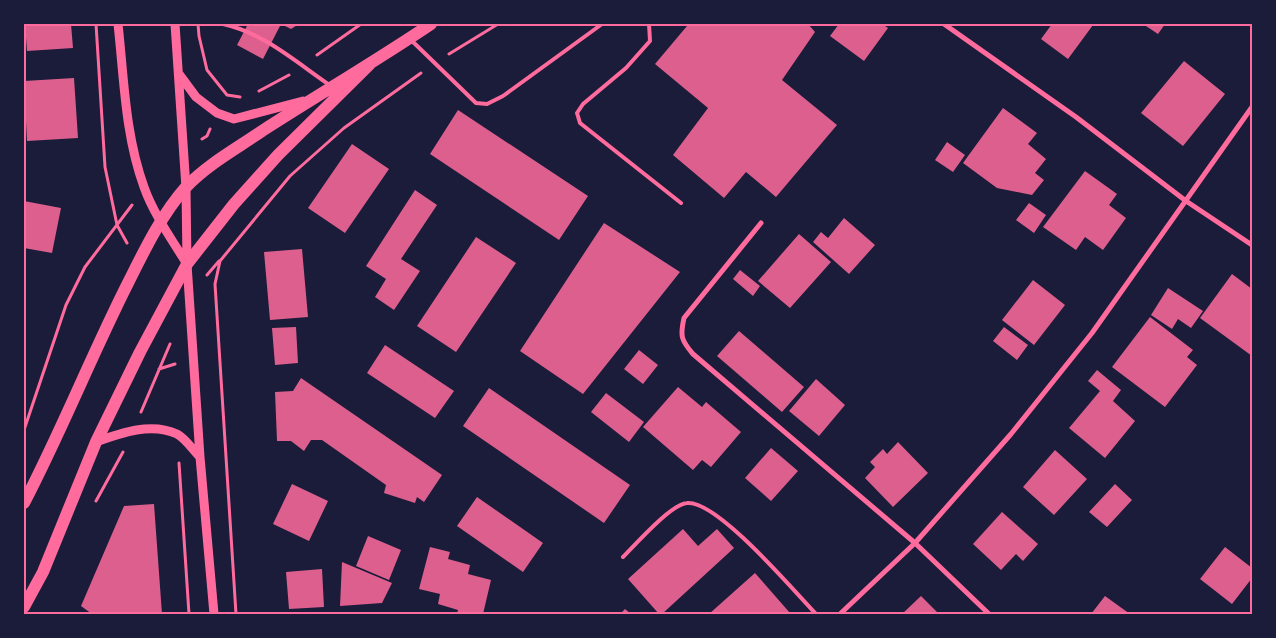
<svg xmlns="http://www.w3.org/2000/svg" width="1276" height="638" font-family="Barlow,sans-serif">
	<rect width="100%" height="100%" fill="#1b1b3a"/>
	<path fill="#dd5f8e" d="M25,24H71L73,48L27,51Z
		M248,24H299L291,29L281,24L263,59L237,45Z
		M686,24H808L815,32L782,80L837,125L776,197L746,172L724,198L673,155L708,108L655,64L687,26Z
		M839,24H882L888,28L864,61L830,36Z
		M1052,24H1091L1093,25L1068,59L1041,39Z
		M1143,24H1165L1158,34Z
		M1184,61L1225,94L1183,146L1141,113Z
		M74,78L78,138L27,141L24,81Z
		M1003,108L1037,133L1028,144L1046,159L1035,173L1044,180L1032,195L997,188L963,163Z
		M458,110L588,196L559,240L430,154Z
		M947,142L965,155L953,172L935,160Z
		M352,144L389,169L345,233L308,208Z
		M1085,171L1117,194L1109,205L1126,218L1103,250L1085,237L1076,250L1043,227Z
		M415,190L437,205L401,259L420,271L394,310L375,297L386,279L366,266Z
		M24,201L61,208L52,253L24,248Z
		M1029,203L1046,215L1034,233L1016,220Z
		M844,218L875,245L849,274L813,242L821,232L828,238Z
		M604,223L680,272L583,394L520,351Z
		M799,234L831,262L790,308L758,281Z
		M476,237L516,263L456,352L417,326Z
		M302,249L308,317L270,320L264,252Z
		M740,270L760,286L753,296L733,279Z
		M1232,274L1252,289V356L1200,318Z
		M1033,280L1065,305L1034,345L1002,320Z
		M1168,288L1203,311L1191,328L1178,319L1172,329L1151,315Z
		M1150,317L1193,350L1187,357L1197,365L1165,407L1112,367Z
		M296,327L298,363L275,365L272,328Z
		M1004,327L1028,345L1017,360L993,341Z
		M739,331L804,387L782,412L717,356Z
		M385,345L454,391L435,418L367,373Z
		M639,350L658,365L643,384L624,369Z
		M1097,370L1121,390L1113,401L1135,421L1105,458L1069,428L1100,391L1088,381Z
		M301,378L442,475L424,502L417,497L415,503L384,493L386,485L322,440H311L304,451L291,441H277L275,392L293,391Z
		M816,379L845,405L819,436L789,411Z
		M678,387L702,407L706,402L741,432L711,467L702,460L693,470L643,427Z
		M489,388L630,485L604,523L463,426Z
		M606,393L644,422L629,442L591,412Z
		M898,442L928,473L893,507L865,478L875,467L870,462L883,449L887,454Z
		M771,448L798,471L771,501L745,478Z
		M1055,450L1087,479L1054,515L1023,487Z
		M292,484L328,501L309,541L273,524Z
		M1115,484L1132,500L1107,527L1089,512Z
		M477,497L543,543L523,572L457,526Z
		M154,504L162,614H92L81,606L124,506Z
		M1002,512L1038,544L1023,561L1016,554L1001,570L973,544Z
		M683,529L698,546L717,529L734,548L662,614H659L628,579Z
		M368,536L401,550L389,580L356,566Z
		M430,547L450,552L448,559L470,565L468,574L491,580L483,614H457L458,610L438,604L440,594L419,589Z
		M1225,547L1252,568V578L1232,604L1200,579Z
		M342,562L392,583L382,603L340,606Z
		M322,569L324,607L289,609L286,572Z
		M755,573L790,613L788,614H709Z
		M921,596L939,614H902Z
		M1105,596L1130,614H1091Z
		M625,609L631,614H620Z"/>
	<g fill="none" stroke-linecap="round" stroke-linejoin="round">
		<path stroke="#ff6b9d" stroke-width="3" d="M96,24L105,167L117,225L127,243
			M198,24L199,36L207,70L227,95L240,97
			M449,54L498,24
			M317,55L361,24
			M259,91L289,75
			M202,139L207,136L210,129
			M207,275L219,261
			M159,369L175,364
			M141,412L170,344
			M24,430L66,305L85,267L132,205
			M179,463L189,614
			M96,501L123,452
			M236,614L215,284L220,261L290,176L344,128L421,73"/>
		<path stroke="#ff6b9d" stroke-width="4" d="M223,24C264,33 297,63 331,86
			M649,24L650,41L626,68L583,104L577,113L580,123L681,203
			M411,40L476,103L487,104L503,96L602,24
			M623,557C636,544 671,504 687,503C717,500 794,591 816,614"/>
		<path stroke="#ff6b9d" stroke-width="5" d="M944,24L1076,117L1186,201L1252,245
			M761,223L684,318C680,336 681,340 693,354L915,543L989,614
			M840,614L915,543L1011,434L1092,333L1252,107"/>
		<path stroke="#ff6b9d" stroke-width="9" d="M118,24C124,78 125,135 144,187C153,213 172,240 187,264
			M175,24L186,188L187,264L200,457L214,614
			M179,74L196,97L217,113L234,119L303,101
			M96,442C121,433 151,422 177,434C185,438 193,450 200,457"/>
		<path stroke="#ff6b9d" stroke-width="12" d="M24,503C62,430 92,354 129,281C145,249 162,214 186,187C208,164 236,149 262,131C318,95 376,61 431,24
			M24,607L43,572L96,442L140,352L187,264L234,204L278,155L370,64"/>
	</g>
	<rect width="1276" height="638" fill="none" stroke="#1b1b3a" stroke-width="50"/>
	<rect x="25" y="25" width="1226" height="588" fill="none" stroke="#ff6b9d" stroke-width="2"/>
</svg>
